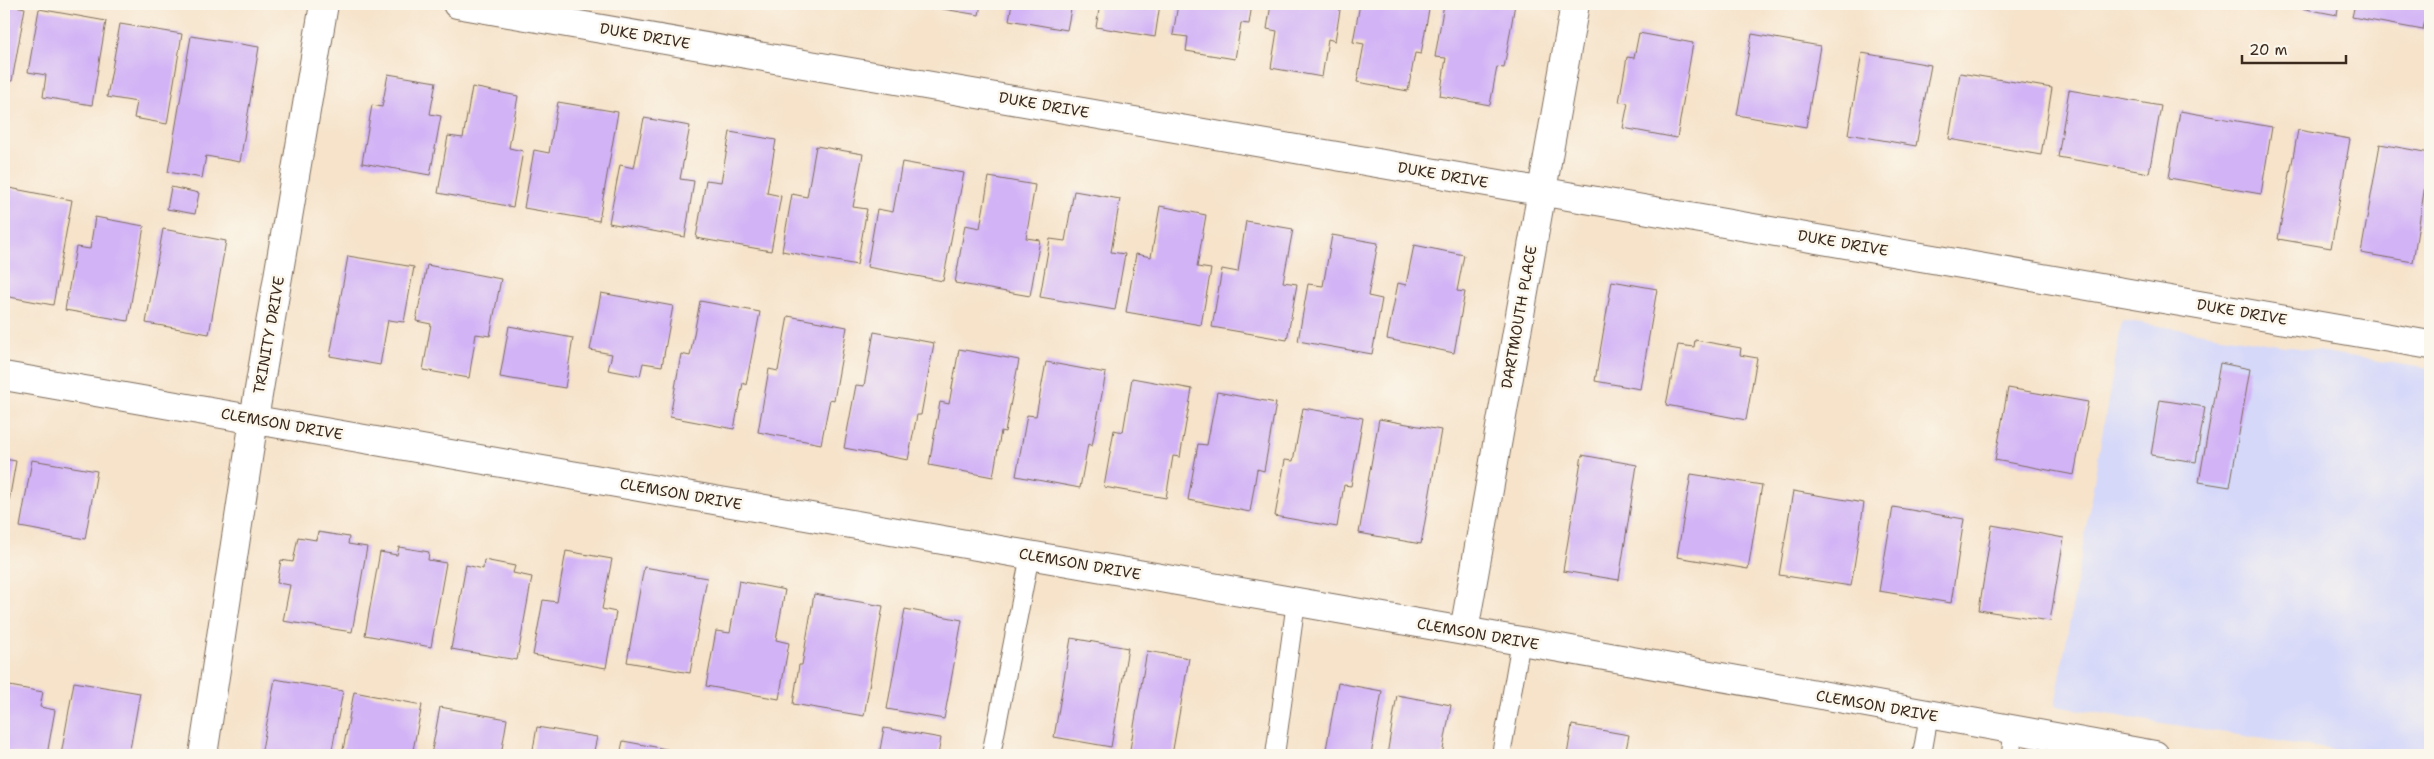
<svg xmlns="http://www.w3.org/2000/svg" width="2434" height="759" font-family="'Shantell Sans',sans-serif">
	<rect width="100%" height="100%" fill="#fbf7ec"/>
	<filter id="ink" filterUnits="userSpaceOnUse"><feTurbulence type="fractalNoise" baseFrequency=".02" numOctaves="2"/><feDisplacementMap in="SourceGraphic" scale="10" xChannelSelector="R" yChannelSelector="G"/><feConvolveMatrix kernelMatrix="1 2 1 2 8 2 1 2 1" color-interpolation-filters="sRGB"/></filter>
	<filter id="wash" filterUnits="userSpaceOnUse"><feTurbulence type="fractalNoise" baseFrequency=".0096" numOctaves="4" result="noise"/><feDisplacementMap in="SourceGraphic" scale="20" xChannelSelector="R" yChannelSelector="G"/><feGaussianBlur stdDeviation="1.12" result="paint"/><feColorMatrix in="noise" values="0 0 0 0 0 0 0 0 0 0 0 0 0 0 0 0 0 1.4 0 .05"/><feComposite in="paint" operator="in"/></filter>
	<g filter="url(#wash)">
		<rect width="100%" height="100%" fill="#f6e3ca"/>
		<path fill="#d5d8f9" d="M2122,320L2430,369V755H2365L2055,706Z"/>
		<g id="blocks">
			<path fill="#d2b3f6" d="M4,4L25,8L12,81L4,80Z
				M932,4H981L979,15L931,7Z
				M1012,4H1072L1067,30L1009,20Z
				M1100,4H1160L1155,37L1096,27Z
				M1178,4H1252L1249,24L1241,23L1235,59L1186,51L1188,37L1173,35Z
				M1271,4H1341L1335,41L1328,39L1322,77L1271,68L1277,31L1267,29Z
				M1360,4H1430L1421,54L1415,53L1408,91L1357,82L1364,44L1353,42Z
				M1444,4H1515L1504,68L1497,67L1490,105L1440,96L1446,58L1435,57Z
				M2280,4H2339L2337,15Z
				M2355,4H2428L2423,30L2352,17Z
				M39,9L106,21L92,105L43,97L46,75L28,72Z
				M120,24L182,34L167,124L134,118L137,102L107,97Z
				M1639,33L1693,43L1677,138L1623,128L1628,103L1619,102L1627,57L1634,58Z
				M1752,34L1820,46L1806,127L1737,115Z
				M191,36L259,47L240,162L206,156L202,178L168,172Z
				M1862,53L1931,65L1916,146L1848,134Z
				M1960,73L2052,88L2041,155L1949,139Z
				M388,74L436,82L430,114L441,116L430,175L362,163L372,105L382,107Z
				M472,87L518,96L509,148L523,151L513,207L438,193L448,136L463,138Z
				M2069,90L2161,106L2149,173L2058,157Z
				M558,102L618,112L599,221L524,208L534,150L549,153Z
				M2180,111L2272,127L2261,194L2169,178Z
				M644,118L690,126L680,179L694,181L685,237L609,223L620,165L634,168Z
				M2298,130L2350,139L2331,248L2278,239Z
				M730,132L776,140L767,193L781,196L771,251L696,238L706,180L721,182Z
				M2380,144L2430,153L2413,262L2361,253Z
				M816,146L863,154L853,207L867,209L857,265L782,251L792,194L807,197Z
				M902,162L964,173L943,281L867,267L877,209L893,212Z
				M989,177L1035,185L1026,238L1040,240L1030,296L955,283L965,225L980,228Z
				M4,187L72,200L53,305L4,296Z
				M171,187L199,193L195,214L167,209Z
				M1074,191L1120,199L1111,252L1125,254L1115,310L1040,297L1050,239L1065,241Z
				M1160,206L1206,215L1197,267L1211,269L1201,325L1126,312L1136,254L1151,257Z
				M95,217L144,226L128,321L65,310L76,247L90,249Z
				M1246,221L1293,229L1283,282L1297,284L1287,340L1212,327L1222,269L1238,272Z
				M163,229L226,241L209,334L146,323Z
				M1332,235L1378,243L1368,296L1382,299L1372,354L1298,341L1308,284L1323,286Z
				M1414,245L1464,255L1457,291L1465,292L1454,353L1387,339L1398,283L1406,285Z
				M348,256L414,267L404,322L388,320L380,365L330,356Z
				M427,265L501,279L490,336L476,334L469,378L423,370L431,324L416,321Z
				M1612,281L1657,289L1640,389L1595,381Z
				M601,293L673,306L662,366L643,363L640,376L608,370L612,354L590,350Z
				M700,301L760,312L746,385L743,383L734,429L670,417L681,354L690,356Z
				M788,316L847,327L834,400L830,399L821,444L758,432L769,369L778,371Z
				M509,326L573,338L565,388L500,377Z
				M874,332L934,343L921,415H917L908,460L844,448L856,385L864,386Z
				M1695,340L1741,348L1740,355L1757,358L1746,420L1666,405L1678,345L1694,347Z
				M959,349L1019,360L1005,432L1001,431L993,477L929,465L940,402L949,404Z
				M1046,362L1106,373L1092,446L1088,444L1080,488L1016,476L1027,415L1036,416Z
				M2220,363L2250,369L2230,487L2199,482Z
				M1132,378L1192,389L1180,457L1173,456L1166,498L1104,487L1114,430L1123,432Z
				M2008,388L2088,402L2074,475L1995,460Z
				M1217,392L1276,403L1264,471L1257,469L1250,512L1188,500L1198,444L1207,445Z
				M2160,400L2205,407L2196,462L2151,455Z
				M1303,408L1363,418L1351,486L1344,485L1337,527L1275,516L1285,460L1293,461Z
				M1379,419L1441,430L1421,544L1359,533Z
				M1582,455L1637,465L1619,580L1563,571Z
				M4,459L16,461L5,524H4Z
				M32,460L97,471L85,539L20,527Z
				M1691,474L1762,485L1748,569L1677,557Z
				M1793,491L1864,503L1851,586L1779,575Z
				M1893,507L1964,519L1951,603L1879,591Z
				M1992,525L2064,538L2050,621L1979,610Z
				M318,532L349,537L348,544L367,547L352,632L283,621L290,585L277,583L281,560L293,562L298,537L316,540Z
				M399,547L429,552L428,560L446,563L431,647L365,635L380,552L397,555Z
				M566,551L612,559L602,609L616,612L606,668L533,655L543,600L557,602Z
				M484,560L515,566L513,573L532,577L517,660L451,649L466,565L483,569Z
				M644,567L707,578L690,673L627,662Z
				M739,581L785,590L776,640L789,643L779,699L706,686L716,631L730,633Z
				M814,594L883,606L864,716L793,704L799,665H802Z
				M905,609L962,620L944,719L887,709Z
				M1071,638L1128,648L1111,747L1054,737Z
				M1147,651L1189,658L1172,755H1129Z
				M275,679L343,691L331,755H261Z
				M74,682L140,693L129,755H61Z
				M1338,683L1382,691L1371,755H1325Z
				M4,685L43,692L40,707L55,710L47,755H27L4,751Z
				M354,692L422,705L412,755H342Z
				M1397,695L1451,705L1442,755H1387Z
				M440,707L507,719L501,755H431Z
				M1572,725L1629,735L1625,755H1567Z
				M537,727L597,737L593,755H532Z
				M884,728L941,738L938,755H879Z
				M623,741L682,752V755H620Z"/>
		</g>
	</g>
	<g filter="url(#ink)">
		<use href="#blocks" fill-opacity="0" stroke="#7c6b5a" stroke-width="1"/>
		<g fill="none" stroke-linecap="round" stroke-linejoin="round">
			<g stroke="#7c6b5a" stroke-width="20">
				<path id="lane" d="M991,755L1030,555
					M1275,755L1296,602
					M1501,755L1521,641
					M1922,755L1929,715
					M2011,755L2013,730"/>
			</g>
			<g stroke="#7c6b5a" stroke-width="30">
				<path id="street" d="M457,4L2430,345
					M4,376L1521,641L2155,755
					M1464,631L1575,4
					M203,755L254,419L324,4"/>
			</g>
			<use href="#lane" stroke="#fff" stroke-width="18"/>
			<use href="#street" stroke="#fff" stroke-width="28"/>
		</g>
	</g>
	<g text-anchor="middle" stroke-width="5" stroke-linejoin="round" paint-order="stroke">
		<g font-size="15" fill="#3b2a1e" stroke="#fbf7ec">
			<text transform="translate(645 36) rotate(10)" y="5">DUKE DRIVE</text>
			<text transform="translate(1044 105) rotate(10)" y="5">DUKE DRIVE</text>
			<text transform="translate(1443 175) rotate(10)" y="5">DUKE DRIVE</text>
			<text transform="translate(1843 243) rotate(10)" y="5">DUKE DRIVE</text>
			<text transform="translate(2242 312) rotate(10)" y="5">DUKE DRIVE</text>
			<text transform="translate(1519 317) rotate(-80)" y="5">DARTMOUTH PLACE</text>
			<text transform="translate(269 335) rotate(-80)" y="5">TRINITY DRIVE</text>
			<text transform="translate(282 424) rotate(10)" y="5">CLEMSON DRIVE</text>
			<text transform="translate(681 494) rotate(10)" y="5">CLEMSON DRIVE</text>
			<text transform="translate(1080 564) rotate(10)" y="5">CLEMSON DRIVE</text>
			<text transform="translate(1478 634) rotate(10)" y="5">CLEMSON DRIVE</text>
			<text transform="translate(1877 706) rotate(10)" y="5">CLEMSON DRIVE</text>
		</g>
	</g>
	<rect width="2434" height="759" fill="none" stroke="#fbf7ec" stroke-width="20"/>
	<path d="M2242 55v8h104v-8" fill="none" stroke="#3b2a1e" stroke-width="2.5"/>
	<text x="2249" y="55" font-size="15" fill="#3b2a1e" stroke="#fbf7ec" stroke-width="4" paint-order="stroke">20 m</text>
</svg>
